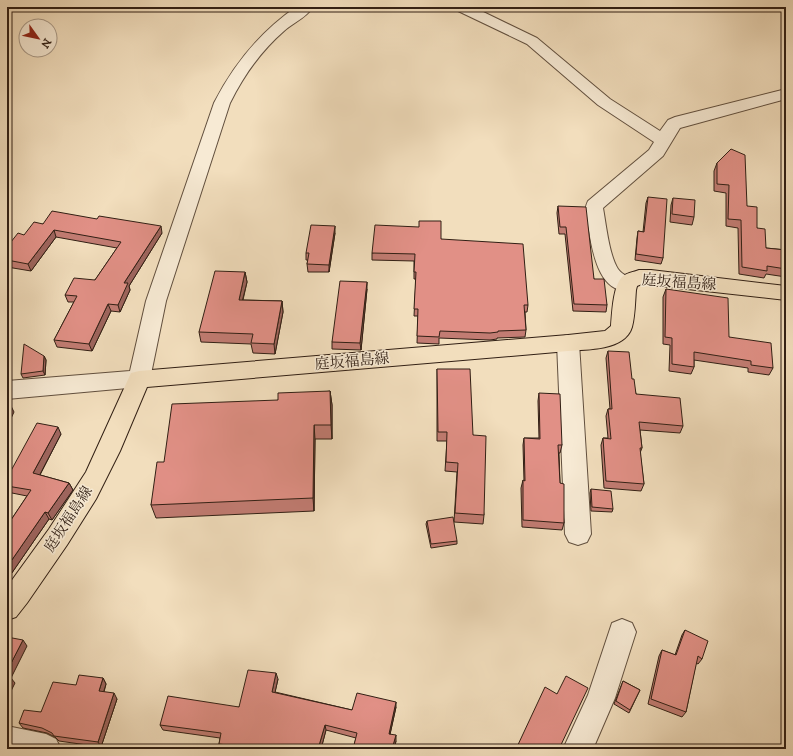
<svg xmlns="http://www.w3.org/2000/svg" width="793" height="756" font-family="'IM FELL DW Pica','Noto Serif JP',serif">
	<rect width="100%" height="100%" fill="#f2debd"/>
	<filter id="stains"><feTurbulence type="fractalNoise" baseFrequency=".005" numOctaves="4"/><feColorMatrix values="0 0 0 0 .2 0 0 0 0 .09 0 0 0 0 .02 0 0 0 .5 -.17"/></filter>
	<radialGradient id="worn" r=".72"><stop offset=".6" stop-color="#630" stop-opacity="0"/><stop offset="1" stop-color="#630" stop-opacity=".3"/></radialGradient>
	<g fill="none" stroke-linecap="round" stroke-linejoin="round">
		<g stroke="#614f3e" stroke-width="2">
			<path id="minor" d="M296,7H313C307,17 293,23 284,31C261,51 244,75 230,103L166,301L150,379L147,385L139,387L7,399V381L130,371L146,301L214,103C234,64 260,32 296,7Z
				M454,7H473L537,38L610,99L660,131L668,120L675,117L786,89V99L680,128L663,156L603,208C606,224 609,255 618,269C623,277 633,276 638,284L635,289C601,299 593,255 589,231C587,221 583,210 588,201L649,150L654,142L598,105L527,44L456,10Z
				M568,335L576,337L579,343L591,534L587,542L578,545L569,542L565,534L557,343L560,337Z
				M622,619L632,623L636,632L615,698L593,749H563L588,695L612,623Z
				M7,726L46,734L56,739L61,749H7Z"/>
		</g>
		<g stroke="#311f14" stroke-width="2">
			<path id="major" d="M639,270H651L786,286V300L642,284L637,286L636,290C635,302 635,316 632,327C625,351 587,349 568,351L147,387L120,451L96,499L67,545L27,603L16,617L7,620V587L49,529L86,472L131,373L139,371L568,335L605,331L611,326C612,314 613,286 622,277C626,273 634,272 639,270Z"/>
		</g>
		<use href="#minor" fill="#f7ead4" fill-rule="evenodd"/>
		<use href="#major" fill="#f2debd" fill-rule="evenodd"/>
	</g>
	<path fill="#c27c73" stroke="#311f14" d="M717,163L747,206L766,248L786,250V277L766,274L764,278L739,274L738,228L726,226V193L714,191V171Z
		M648,197L663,258L661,264L635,260L637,238L638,231L643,232L646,203Z
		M673,198L694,217L692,225L670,222L671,205Z
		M558,206L607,305L606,312L573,311L565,234H559L557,213Z
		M43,224L162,233L129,286L130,290L120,312L111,311L92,351L57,347L54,340L74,302H68L65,295L95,280L117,248L56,237L31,271L7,267V247L24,235Z
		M335,233L329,272H308L307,264L308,260H306V253Z
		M441,239L528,305L527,312H525L526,330L525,337L497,338V339L490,340L439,338V344L417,343L418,316H414L416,279H414V261L372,260V253Z
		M245,272L247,282L243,300L282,301L283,312L275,354L253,353L251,344L201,342L199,332Z
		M367,289L361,350L332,349V342Z
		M666,289L729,337L773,368L769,375L748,372V368L694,360V367L691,374L669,371L670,345L663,344V297Z
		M608,351L632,379L636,394L683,426L680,433L640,430L642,448L640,453L644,484L641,491L604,488L601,445L603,438H608L606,416L608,409H610L606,358Z
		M44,356L46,360L45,375L23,378L21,374Z
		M437,369L473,435L484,515L483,524L454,522L457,472L445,471L447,441H437Z
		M330,391L332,405V439H315L314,511L156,518L151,505L164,462L278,400Z
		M539,393L562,445L560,453H559L560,483L564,523L562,530L522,527L521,488L523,480L524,481L523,445L524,438H539L538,401Z
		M61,434L40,475L69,483L73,490L52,520L49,519L7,580V526L27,496L7,492V478Z
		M591,489L613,509L612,512L591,511L590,493Z
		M427,521L457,541V544L431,548L426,524Z
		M685,630L702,659L698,664L696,663L686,712L682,717L648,704L659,656L662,650L675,655L682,635Z
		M103,678L106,684L104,692L117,699L101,747L59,741L55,737L47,733L23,728L19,723L41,712L76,685Z
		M278,679L275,692L352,710L396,707L390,734L396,741L394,749H353L356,738L326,730L321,749H221L219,744L220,738L163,730L160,725L239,707Z
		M623,681L640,690L629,713L614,704Z"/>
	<path fill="#9e655e" stroke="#311f14" d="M161,226L162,233L129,286L130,290L120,312L118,305L124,283Z
		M335,226V233L329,272V265Z
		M54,230L56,237L31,271L28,264Z
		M245,272L247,282L240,310L239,300Z
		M367,282V289L361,350L360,343Z
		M282,301L283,312L275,354L274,344Z
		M108,304L111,311L92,351L89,344Z
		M44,356L46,360L45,375L43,371Z
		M330,391L332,405V439L331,425Z
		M11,406L14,412L7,427V414Z
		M314,425L315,439L314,511L313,498Z
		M58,427L61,434L37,480L33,473Z
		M69,483L73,490L52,520L48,513Z
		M45,512L49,519L7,580V567Z
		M23,640L27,646L11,678L15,683L7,699V671Z
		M276,673L278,679L274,697L272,692Z
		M103,678L106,684L102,697L99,691Z
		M114,693L117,699L101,747L98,742Z
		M396,702V707L389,739V734Z
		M325,725L326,730L321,749H318Z
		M396,735V741L394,749H392Z"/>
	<path fill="#e19086" stroke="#311f14" d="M731,149L745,155L747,206L757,207V228L765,229L766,248L786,250V269L767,266V271L742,267L741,220L728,219L729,185L717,184V163Z
		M648,197L667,199L663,258L636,254L638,231L644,232Z
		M673,198L695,200L694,217L672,214Z
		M558,206L586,207L594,279H604L607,305L574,304L566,227H560Z
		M52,211L97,219L99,216L161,226L124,283H128L118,305L108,304L89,344L54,340L77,296L65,295L74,278L95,280L121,242L54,230L28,264L7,260V254L9,251H7V247L18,233L24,235L34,222L43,224Z
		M419,221H441V239L523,244L528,305H524L526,330L498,331V332L490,333L440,331L439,337L417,336L418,309H414L416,272H414L415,254L372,253L375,225L419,227Z
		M311,225L335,226L329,265L307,264L309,253H306Z
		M215,271L245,272L239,300L282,301L274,344L251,343L253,334L199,332Z
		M340,281L367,282L360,343L332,342Z
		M666,289L728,298L729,337L771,343L773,368L751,365V361L694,352V367L672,364V338L665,337Z
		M24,344L44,356L43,371L21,374Z
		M608,351L629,352L632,379H634L636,394L680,398L683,426L639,422L642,448H640L644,484L606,481L603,438L611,439L608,409H612Z
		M437,369H470L473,435L486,436L484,515L455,513L458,463L446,462L447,432H438Z
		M330,391L331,425H314L313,498L151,505L157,462H164L172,404L278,400V393Z
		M539,393L560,394L562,445H558L560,483L564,484V523L523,520V480L525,481L524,438L540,439Z
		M7,406H11L7,414Z
		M37,423L58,427L33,473L69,483L48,513L45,512L7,567V526L31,490L7,486V478Z
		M591,489L611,491L613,509L592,507Z
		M453,517L457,541L431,544L427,521Z
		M685,630L708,641L702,659L698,656L686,712L651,699L662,650L676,655Z
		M7,637L23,640L7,671Z
		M248,670L276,673L272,692L352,710L357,693L396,702L389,734L396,735L392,749H353L357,733L325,725L318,749H243V747L219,744L221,733L160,725L168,696L239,707Z
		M79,675L103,678L99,691L114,693L98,742L54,736L52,733L42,728L19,723L24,710L41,712L53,682L76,685Z
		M7,676L10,677L7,683Z
		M566,676L588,688L559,749H516L545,687L557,694Z
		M623,681L640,690L630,710L616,701Z
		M480,747L484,749H479Z"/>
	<g text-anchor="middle" stroke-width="3" stroke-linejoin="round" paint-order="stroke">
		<g font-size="15" fill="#311f14" stroke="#f7ead4">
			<text transform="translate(679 282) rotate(4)" y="5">庭坂福島線</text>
			<text transform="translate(352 361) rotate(-5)" y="5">庭坂福島線</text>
			<text transform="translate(68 519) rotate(-57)" y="5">庭坂福島線</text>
		</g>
	</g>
	<rect width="793" height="756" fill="none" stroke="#f2debd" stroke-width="24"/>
	<rect x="8" y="8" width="777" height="740" fill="none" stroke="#311f14" stroke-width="2"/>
	<rect x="12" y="12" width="769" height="732" fill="none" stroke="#311f14"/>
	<g transform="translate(38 38) rotate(123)"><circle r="19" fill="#f7ead4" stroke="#a89987"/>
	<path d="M0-3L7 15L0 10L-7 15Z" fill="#8f2418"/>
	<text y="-6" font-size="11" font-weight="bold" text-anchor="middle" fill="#311f14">N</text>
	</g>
	<rect width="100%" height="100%" filter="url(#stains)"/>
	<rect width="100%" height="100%" fill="url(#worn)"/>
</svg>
